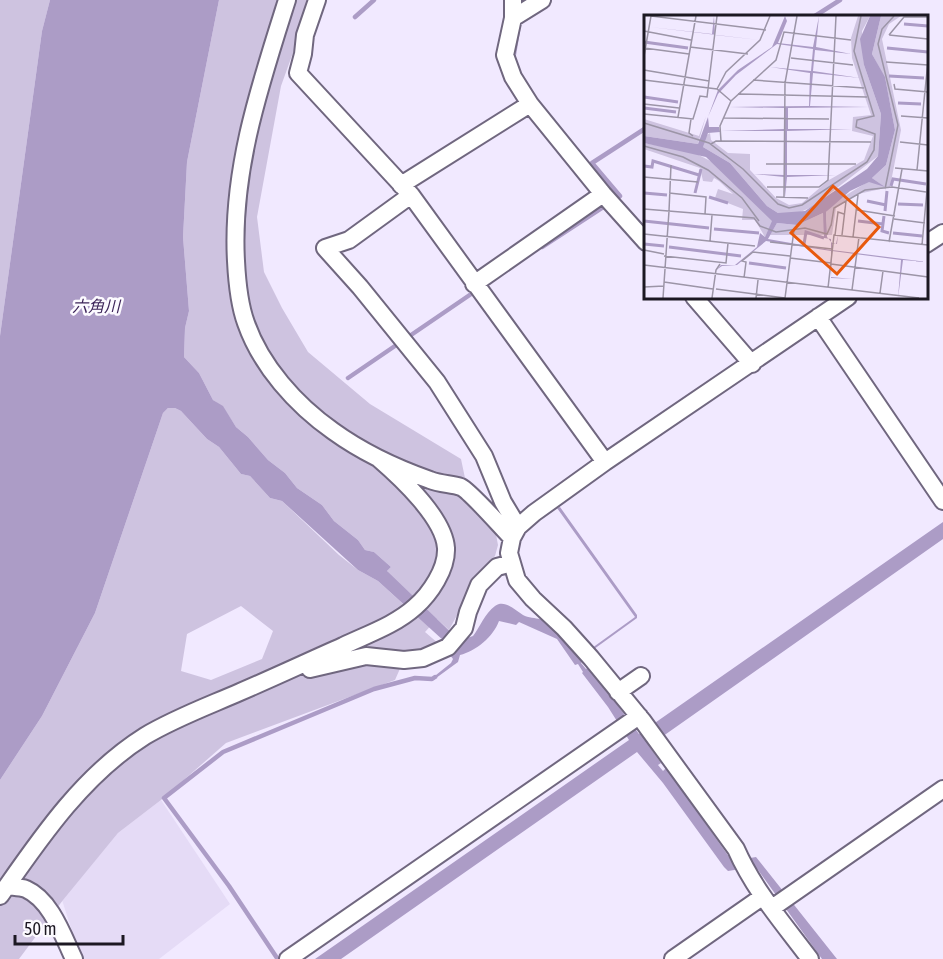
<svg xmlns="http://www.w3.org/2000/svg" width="943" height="959" font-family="'Asap Condensed','Noto Sans JP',sans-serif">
	<rect width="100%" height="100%" fill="#f1e9ff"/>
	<path fill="#e5dbf6" d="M161,800L230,904L159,959H81L62,900L118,833Z"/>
	<path fill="#cec3e0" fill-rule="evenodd" d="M0,0H50L42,31L0,336Z
		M219,0H312L281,86L257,217L264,272L282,308L308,352L370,404L461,459L470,502L494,524L498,545L495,556L481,571L449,630L437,619L425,632L439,644L406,655L395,680L226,743L161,800L118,833L63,900L19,959H0V780L42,716L95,613L163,413L168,408H175L181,411L207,439L219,447L241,474L250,476L270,498L282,501L339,555L358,570L378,581L414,614L387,571L391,567L374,552L365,550L358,540L334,521L322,505L297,488L285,473L268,460L248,437L236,427L223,407L213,400L199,373L184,357L185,328L189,311L183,237L187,162ZM241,606L273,631L262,659L211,680L181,671L187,634Z"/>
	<path fill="#ac9cc6" d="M50,0H219L187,162L183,237L189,311L185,328L184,357L199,373L213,400L223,406L236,427L248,437L268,460L285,473L297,488L322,505L334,521L358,540L365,550L374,552L391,567L387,571L462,643L467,638L473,636C480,627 485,613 495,606C505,599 516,611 523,615C528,618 536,618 540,619C557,627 568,642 581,656L635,617L557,508L560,507L637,615V618L583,657L584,659L581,663L586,669L589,667L639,734L943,522V539L649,746L661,763L658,765L663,771L666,768L732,861L756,857L837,959H822L758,870L753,867L728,871L724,867L663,783L637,752L341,959H315L629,740L608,707L582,673L583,672L578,664L575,665L557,639L519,622L516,625L499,621C493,637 476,651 460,655L458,662L432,681L431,679L451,663L453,659L450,655L455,651L378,581L358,570L282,501L270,498L250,476L241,474L219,447L207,439L181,411L175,408H168L163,413L95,613L42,716L0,780V336L42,31Z"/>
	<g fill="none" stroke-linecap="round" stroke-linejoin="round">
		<path stroke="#ac9cc6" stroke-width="4.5" d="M815,16L840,0
			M355,17L374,0
			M513,60L518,30
			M542,247L620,196L592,163L646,128
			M348,378L477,290
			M277,958L229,886L164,798L223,752L374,689L415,678L432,679L435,677"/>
		<g stroke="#70677f" stroke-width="20">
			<path id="street" d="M287,0C260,85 231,171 236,261C237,281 239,304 246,323C261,366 296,405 333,431C362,452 396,468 430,480C440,484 451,484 461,487C470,491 503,529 512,538
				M317,0L305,35L303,54L298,73L411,195L605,462
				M513,0V18L505,55L513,77L530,104L603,194L646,242
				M513,18L542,0
				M401,185L530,104
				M411,195L349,240L325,248L360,287L437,382L484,456L503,502L518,527
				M926,244L943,233
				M474,284L603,194
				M694,297L752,364
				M818,317L943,501
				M310,669L366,656L404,660L423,658L448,647L464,628L468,612L479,585L497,567L512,563
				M618,692L641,676
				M7,886C13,887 20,887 26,889C51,900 63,936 74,959
				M0,896C41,837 83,775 145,736C175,718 208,706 240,692C275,677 309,661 343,646C368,634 395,625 415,607C430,594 447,569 446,548C444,518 401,478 379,459
				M772,908L943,789
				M288,959L639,716
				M673,959L762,897
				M810,959C783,923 754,890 736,849L642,720L591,658L564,628L533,599L517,580L509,553L512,538L518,527L534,513L605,462L848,297"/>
		</g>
		<use href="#street" stroke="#fff" stroke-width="16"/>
	</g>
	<g text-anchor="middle" stroke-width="5" stroke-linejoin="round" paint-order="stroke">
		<g font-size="16" font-style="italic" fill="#3c2459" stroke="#fcfaff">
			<text x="96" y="312">六角川</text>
		</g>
	</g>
	<g transform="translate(644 15)">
		<rect width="284" height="284" fill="#f1e9ff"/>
		<path d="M214,1H226L218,16L220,50L237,99L234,141L170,191L152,199L134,198L123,191L86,148L59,132L61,121L66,118L67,125L84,138L106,139V155L132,183L145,190L158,188L185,165L220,145L229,121L208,116L209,102L227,100L208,43L207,23ZM237,1H257L245,9L238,24L257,115L246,172L214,179L192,193L188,220H126L133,208L153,210L179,198L182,216V197L191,187L225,166L239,171L228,163L242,150L251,115L241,63L228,39ZM62,101L54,129L0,121V104L55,121ZM0,128L49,137L74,150L129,206L121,222L111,205H98L99,194L71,183L74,174L89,179L75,166L70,163L68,167L59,166L56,153L0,134Z" fill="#cec3e0"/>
		<path d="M70,1L71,20L115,25L6,12L68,19ZM141,1L143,6L134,28L169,32L175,1L172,32L207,39L171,35L169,56L216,63L169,58L166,91L226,92L144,93V114H208L143,116V160H192L143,162L141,182L140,162L110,159L140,160V116H77L140,114V93L85,92L165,91L166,58L126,52L167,56L169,34L133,29L92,60L74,79L64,102L65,112H75L76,117L64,118L59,132L86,148L123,191L134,198L161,196L223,154L234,141L237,99L220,50L216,24L226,1H237L228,39L241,62L251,115L242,150L228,163L241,172L225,167L206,176L182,197V205L183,222L188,228L192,229L194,220L193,229H188V235L283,247L259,245L254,283L257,245L188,236L187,262L209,264L187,263V236L122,226L93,250L78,251L72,255L77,250H91L113,232L116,218L121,222L128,206L62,142L0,128V121L54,129L74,75L94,55L128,32ZM179,198L180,223L187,224V235L124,224L133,208L153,210Z" fill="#ac9cc6" fill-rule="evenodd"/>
		<path fill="none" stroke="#ac9cc6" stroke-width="3" d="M260,9L284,11M0,27L44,33M243,33L284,37M245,61L280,63M0,82L34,87M254,88L277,89M0,93L32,97M0,151L8,152L9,146L55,160M247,171L249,164L282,169M0,178L23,180M51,178L57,154M65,182L84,188M223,186L242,190M254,189L279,190M241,196L243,176M240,201L238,216L245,218M0,206L65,213M214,206L239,209M70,214L115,218M249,218L278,221M0,229L20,231M160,229L162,217L180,223M25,232L97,241M105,248L142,253"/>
		<path fill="none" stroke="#9c95a7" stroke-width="1.5" d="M7,1L122,15M0,16L47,25M245,20L260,2H284M245,20L284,24M46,32L104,39M0,33L45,39M0,41L7,1M147,43L209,50M242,47L284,50M0,55L65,66M0,65L73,74L87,86M109,65L220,73M250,69L251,74L284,77M73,74L82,57L116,25L126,1M94,79L223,82M0,89L35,93M0,99L49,104L56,81L63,82L73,1M257,101L284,103M34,102L52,1M80,103L185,104M47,104L45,118L49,121M0,108L65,128L99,154L134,189L145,193L158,190L223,147L230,135L231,119L212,112L213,105L230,101L210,36L217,1M77,126L76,111L87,86L132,45L140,17L207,25M256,127L284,130M67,129L72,126L227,127M0,131L39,142L64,155L98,183L115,206M122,149H212M251,153L284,156M273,155L284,46M0,162L54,167M123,172H175L184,165L192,1M241,174L254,110L234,29L238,14L250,1M25,178L62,182L61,199M132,182L164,183M140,182L141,68L153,1M0,194L110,203L116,211L132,217L161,213L183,219L187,210M213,195L251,201M25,196L27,150M250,204L281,208M187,211L190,193L221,175L248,172L282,177M0,219L111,231M191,220L194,197L200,199M198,220L202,186M209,222L214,180M66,226L68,200M126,227L188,234M245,227L258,154M278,230L284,164M0,235L20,239M20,241L82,248L84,228M146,243L187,248M187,249L284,262M0,250L275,283M100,263L102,247L98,246L109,237L146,241M20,267L69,274M0,272L20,271M184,273L190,220L284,230M72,274L141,283M208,275L215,222M236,278L239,256M19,283L25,196M68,283L72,255L76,249M112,283L114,265M141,283L150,215"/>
		<path fill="#e8590c" fill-opacity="0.15" stroke="#e8590c" stroke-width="3" d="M189,171L235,212L193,259L147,218Z"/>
		<rect width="284" height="284" fill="none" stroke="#1c1822" stroke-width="3"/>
	</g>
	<path d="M15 935v9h108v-9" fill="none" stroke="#1c1822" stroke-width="3"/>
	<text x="24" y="935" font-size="18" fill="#1c1822" stroke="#fcfaff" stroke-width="4.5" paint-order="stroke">50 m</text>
</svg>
